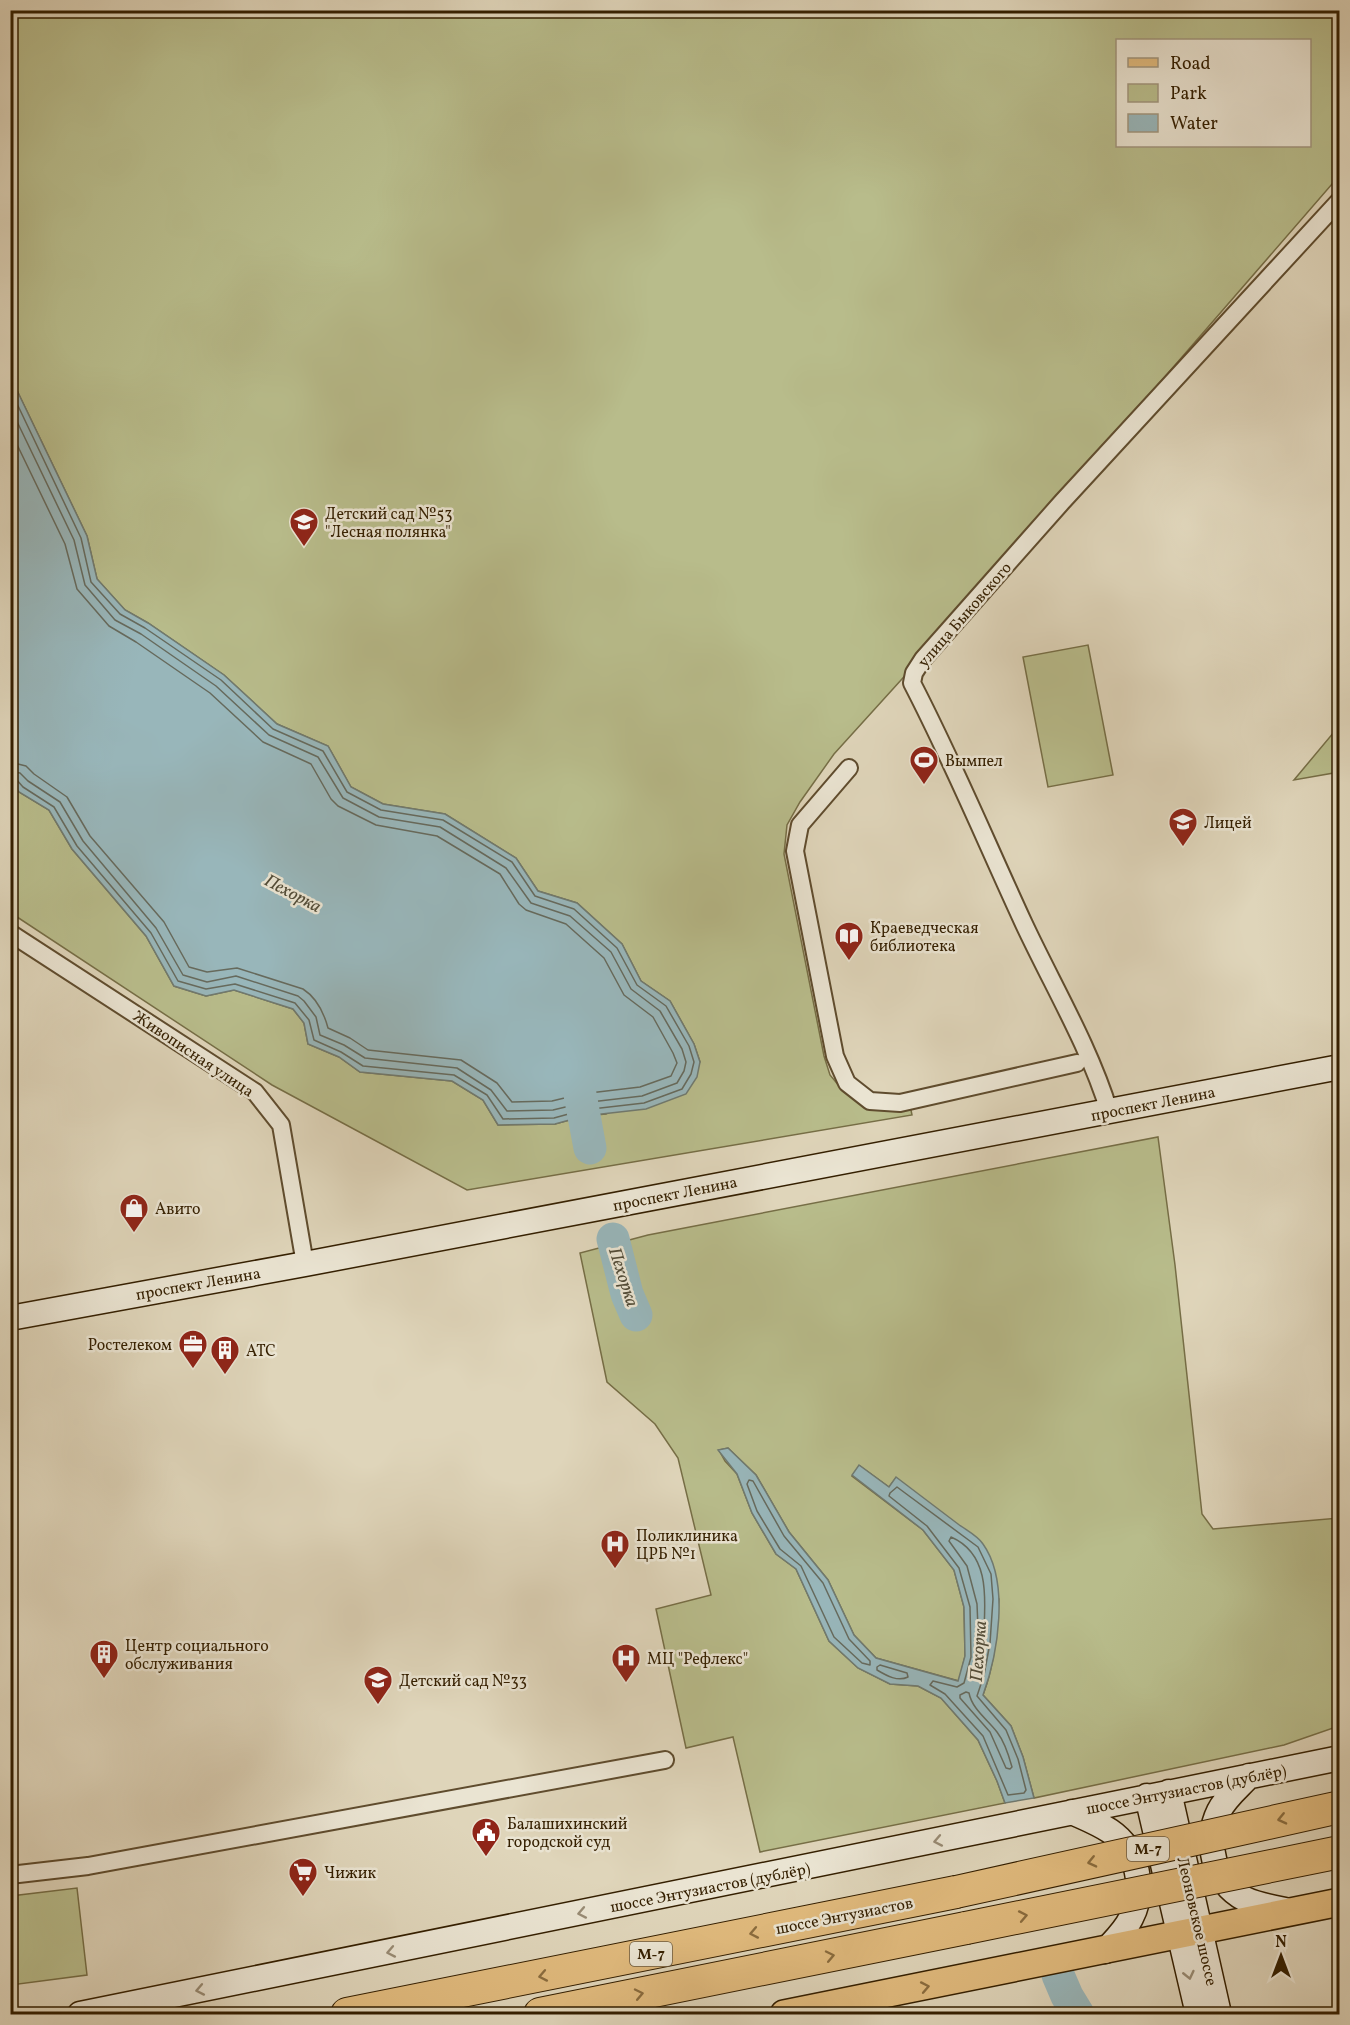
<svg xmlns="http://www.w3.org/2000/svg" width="1350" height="2025" font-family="Vollkorn,serif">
	<rect width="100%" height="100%" fill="#dfd5ba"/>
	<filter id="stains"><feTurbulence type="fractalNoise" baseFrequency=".00333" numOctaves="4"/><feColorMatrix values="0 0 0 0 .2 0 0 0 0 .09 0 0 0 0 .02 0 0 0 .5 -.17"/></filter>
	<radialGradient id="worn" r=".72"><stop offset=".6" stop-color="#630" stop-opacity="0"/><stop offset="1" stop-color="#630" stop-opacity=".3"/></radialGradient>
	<path fill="#b8bc8b" stroke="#766e46" stroke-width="1.5" fill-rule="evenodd" d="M11,11H1339V176L921,658L834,754L800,802L787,825L784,854L824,1056L830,1075L844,1092L869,1106L910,1105L912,1115L467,1190L272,1085L11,913L10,782L19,792L49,810L72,849L146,936L174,986L206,996L234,990L293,1009L304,1023L308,1044L339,1057L360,1072L452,1081L483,1100L498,1125L555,1124L584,1116L606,1114L700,1062L694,1044L670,1001L641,981L622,944L577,903L538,891L516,858L445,814L383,804L351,787L328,746L277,724L224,675L148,623L125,610L97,579L87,536L11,378ZM1118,40H1310V146H1118Z
		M1088,645L1113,775L1048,787L1023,657Z
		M1339,726V772L1294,780Z
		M1158,1137L1175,1265L1202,1514L1213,1529L1339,1518V1726L1284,1745L1034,1798L1023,1757L1011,1726L983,1695C995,1664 997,1632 999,1599L896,1478L889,1487L860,1466L852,1476L923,1530L954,1570L964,1607L965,1656L959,1681L876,1658L854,1635L828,1580L789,1532L756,1475L728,1448L719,1450L725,1461L737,1474L752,1513L776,1554L796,1569L829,1641L858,1668L890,1684L918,1686L941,1698L978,1740L997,1781L1005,1803L760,1852L733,1737L686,1748L656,1609L711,1595L678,1458L655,1424L607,1382L580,1253L648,1235Z
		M77,1888L87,1975L11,1985V1896Z"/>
	<path fill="#98b6ba" stroke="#707a70" stroke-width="1.5" d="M11,378L87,536L97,579L125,610L148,623L224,675L277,724L328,746L351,787L383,804L445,814L516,858L538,891L577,903L622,944L641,981L670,1001L694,1044L700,1062L697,1077L686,1094L646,1109L584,1116L555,1124L498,1125L483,1100L452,1081L360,1072L339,1057L308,1044L304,1023L293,1009L234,990L206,996L174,986L146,936L72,849L49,810L19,792L11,782Z
		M728,1448L756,1475L789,1532L828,1580L854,1635L876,1658L958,1681L965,1656L964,1607L954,1570L923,1530L852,1475L859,1465L889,1487L896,1477C917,1493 938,1509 958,1524C966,1530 978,1536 983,1544C1010,1582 998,1654 983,1695L1011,1726L1023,1757L1034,1798L1005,1803L997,1781L978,1740L941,1698L918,1686L890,1684L858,1668L829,1641L796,1569L776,1554L752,1513L737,1474L718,1450Z"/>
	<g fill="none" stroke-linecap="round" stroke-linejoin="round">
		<path stroke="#666a5d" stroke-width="1.5" d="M10,389L81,538L91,582L120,614L145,628L221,680L273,729L323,751L347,792L381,810L443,820L512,862L535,896L574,909L617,948L637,985L666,1006L689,1046L694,1062L691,1074L682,1089L644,1103L583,1110L554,1118L503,1119L487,1095L454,1075L363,1066L341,1052L314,1040L309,1020L295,1003L235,984L206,989L178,981L151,933L77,846L54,807L23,787L16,779L10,778
			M10,407L74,540L85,585L115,620L141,634L216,686L269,735L318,757L343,798L379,817L440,827L506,868L531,903L570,916L611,952L631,989L660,1011L682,1049L686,1062L684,1071L677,1083L642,1096L582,1103L553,1110L507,1111L491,1090L457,1068L365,1058L344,1045L320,1035L316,1017L304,1001L298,996L236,976L207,982L183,975L156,928L83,841L60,802L28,781L20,773L10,771
			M10,430L65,544L77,589L109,626L136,642L210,693L263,742L311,764L331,799L338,806L376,825L437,836L500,874L519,904L526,910L566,924L604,958L624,995L653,1017L673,1053L677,1063L671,1076L640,1087L581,1094L552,1101L512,1102L497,1083L461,1060L368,1050L350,1038L328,1028C324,1013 317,998 303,989L237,968L207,972L189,967L164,922L90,836L67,797L34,774L26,766L10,762
			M749,1480L753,1481L784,1536L823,1583L849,1639L870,1661V1665L862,1663L834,1637L801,1566L780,1549L757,1511L747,1484Z
			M897,1487L978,1547L991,1574L993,1599L990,1643L984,1675L977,1696L1006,1730L1018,1759L1026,1790L1024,1793L1008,1795L983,1736L945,1694L930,1685L933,1681L957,1687L964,1683L971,1657L970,1607L959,1568L927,1526L889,1496L890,1493Z
			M951,1537C988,1553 986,1594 984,1628L982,1630L978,1628L977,1604L967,1566L949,1541Z
			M880,1665L907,1673L908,1677C898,1682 887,1676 877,1670V1667Z
			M966,1692L969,1693C972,1709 988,1720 997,1732C1004,1741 1009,1756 1012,1767L1010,1769L1006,1768L990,1732L960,1698V1695Z"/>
		<path stroke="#98b6ba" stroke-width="33" d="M570,1075L579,1089L590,1148
			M613,1239L627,1294L636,1315
			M1058,1975L1067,1996L1078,2014"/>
		<g stroke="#5f4c2e" stroke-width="20">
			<path id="street" d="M849,768L800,825L795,851L835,1056L847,1083L870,1101L900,1103L1077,1063
				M10,933L255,1092L281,1125L305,1264
				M1109,1111C1089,1046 1053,986 1024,924C987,844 953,762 912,683L914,673L923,659L1062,502L1340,200
				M10,1875L88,1866L665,1760"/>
		</g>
		<g stroke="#341f00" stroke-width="27">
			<path id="secondary" d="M10,1318L305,1264L1340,1067
				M1249,1776C1239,1787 1226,1797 1219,1811C1204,1841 1213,1883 1245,1899C1259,1906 1278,1908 1294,1912
				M1169,1792L1219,2014
				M1147,1796L1198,2014
				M1072,1812C1085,1818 1098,1823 1110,1831C1138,1850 1146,1889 1131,1918C1125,1931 1114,1941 1105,1951
				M80,2014L1340,1758"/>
		</g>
		<g stroke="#341f00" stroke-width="30">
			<path id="primary" d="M784,2014L1340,1902"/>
		</g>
		<g stroke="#341f00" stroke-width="34">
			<path id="highway" d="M347,2014L956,1892
				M540,2014L966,1928"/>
		</g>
		<use href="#street" stroke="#eae4d2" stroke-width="16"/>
		<use href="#secondary" stroke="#eae4d2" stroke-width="24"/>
		<use href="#primary" stroke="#e0ba7d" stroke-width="27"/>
		<use href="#highway" stroke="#e0ba7d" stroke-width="32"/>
		<g stroke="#341f00" stroke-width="34" stroke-linecap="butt">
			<path id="highway-bridge" d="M956,1892L1340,1807
				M966,1928L1340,1852"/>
		</g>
		<use href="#highway-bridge" stroke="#e0ba7d" stroke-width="32"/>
	</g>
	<defs><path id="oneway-chevron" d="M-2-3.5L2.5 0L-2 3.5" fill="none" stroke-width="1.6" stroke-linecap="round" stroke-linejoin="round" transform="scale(1.5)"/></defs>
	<g stroke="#8a6c3e">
		<use href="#oneway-chevron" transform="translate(1282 1819) rotate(167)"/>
		<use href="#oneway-chevron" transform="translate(1092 1862) rotate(167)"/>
		<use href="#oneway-chevron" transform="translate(1023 1916) rotate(-11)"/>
		<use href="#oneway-chevron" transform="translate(754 1933) rotate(169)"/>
		<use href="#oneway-chevron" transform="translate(830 1956) rotate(-12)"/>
		<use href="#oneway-chevron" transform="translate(543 1976) rotate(169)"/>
		<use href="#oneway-chevron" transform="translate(925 1987) rotate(-11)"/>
		<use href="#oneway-chevron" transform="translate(639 1994) rotate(-12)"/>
	</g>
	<g stroke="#988b74">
		<use href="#oneway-chevron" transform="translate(938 1841) rotate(169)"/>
		<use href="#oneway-chevron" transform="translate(582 1913) rotate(169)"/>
		<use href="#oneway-chevron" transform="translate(391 1952) rotate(169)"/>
		<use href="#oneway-chevron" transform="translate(1189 1975) rotate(77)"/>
		<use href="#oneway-chevron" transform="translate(200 1990) rotate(169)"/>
	</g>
	<defs>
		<g id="school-pin" transform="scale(1.5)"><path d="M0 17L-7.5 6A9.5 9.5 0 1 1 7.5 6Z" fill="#8f2418" stroke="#eae4d2"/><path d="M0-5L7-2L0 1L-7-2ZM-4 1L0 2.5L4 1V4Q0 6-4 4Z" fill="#fff"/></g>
		<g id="stadium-pin" transform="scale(1.5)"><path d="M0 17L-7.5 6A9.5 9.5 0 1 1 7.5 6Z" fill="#8f2418" stroke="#eae4d2"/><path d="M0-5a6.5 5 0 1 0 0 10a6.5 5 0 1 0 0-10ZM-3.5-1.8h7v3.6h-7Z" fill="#fff"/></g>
		<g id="library-pin" transform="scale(1.5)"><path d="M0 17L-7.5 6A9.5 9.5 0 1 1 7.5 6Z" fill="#8f2418" stroke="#eae4d2"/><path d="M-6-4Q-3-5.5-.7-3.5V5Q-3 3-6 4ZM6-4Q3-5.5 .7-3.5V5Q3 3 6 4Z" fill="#fff"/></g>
		<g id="shop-pin" transform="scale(1.5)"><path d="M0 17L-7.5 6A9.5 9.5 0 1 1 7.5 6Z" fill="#8f2418" stroke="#eae4d2"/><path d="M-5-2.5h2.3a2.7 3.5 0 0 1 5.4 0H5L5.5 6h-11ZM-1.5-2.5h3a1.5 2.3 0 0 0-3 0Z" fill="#fff"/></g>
		<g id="office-pin" transform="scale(1.5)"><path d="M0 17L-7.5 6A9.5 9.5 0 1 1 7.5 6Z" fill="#8f2418" stroke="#eae4d2"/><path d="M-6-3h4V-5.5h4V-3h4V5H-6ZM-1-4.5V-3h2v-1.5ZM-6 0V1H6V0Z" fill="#fff"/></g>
		<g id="building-pin" transform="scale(1.5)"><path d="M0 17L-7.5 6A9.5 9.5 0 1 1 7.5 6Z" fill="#8f2418" stroke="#eae4d2"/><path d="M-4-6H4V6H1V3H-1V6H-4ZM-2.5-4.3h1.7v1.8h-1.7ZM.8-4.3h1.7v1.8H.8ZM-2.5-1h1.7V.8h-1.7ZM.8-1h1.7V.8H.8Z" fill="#fff"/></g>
		<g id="hospital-pin" transform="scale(1.5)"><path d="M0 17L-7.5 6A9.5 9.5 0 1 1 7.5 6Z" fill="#8f2418" stroke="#eae4d2"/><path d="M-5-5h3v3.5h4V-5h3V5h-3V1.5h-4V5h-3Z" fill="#fff"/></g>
		<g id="civic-pin" transform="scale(1.5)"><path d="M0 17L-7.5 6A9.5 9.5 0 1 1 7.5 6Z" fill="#8f2418" stroke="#eae4d2"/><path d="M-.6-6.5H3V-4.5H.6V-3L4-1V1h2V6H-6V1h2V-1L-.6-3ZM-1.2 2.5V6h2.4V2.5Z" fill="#fff"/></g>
		<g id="supermarket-pin" transform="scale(1.5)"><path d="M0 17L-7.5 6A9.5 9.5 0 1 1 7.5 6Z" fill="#8f2418" stroke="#eae4d2"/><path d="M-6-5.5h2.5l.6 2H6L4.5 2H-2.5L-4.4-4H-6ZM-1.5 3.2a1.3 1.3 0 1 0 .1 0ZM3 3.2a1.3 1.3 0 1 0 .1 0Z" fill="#fff"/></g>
	</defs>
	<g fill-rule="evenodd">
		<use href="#school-pin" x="304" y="522"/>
		<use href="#stadium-pin" x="924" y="760"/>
		<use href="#school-pin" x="1183" y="822"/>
		<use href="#library-pin" x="849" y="936"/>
		<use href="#shop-pin" x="134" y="1208"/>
		<use href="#office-pin" x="193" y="1344"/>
		<use href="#building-pin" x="225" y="1350"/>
		<use href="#hospital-pin" x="615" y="1544"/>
		<use href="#building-pin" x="104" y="1654"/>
		<use href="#hospital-pin" x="626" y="1658"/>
		<use href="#school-pin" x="378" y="1680"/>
		<use href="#civic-pin" x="486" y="1832"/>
		<use href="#supermarket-pin" x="303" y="1872"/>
	</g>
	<g text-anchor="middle" stroke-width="5" stroke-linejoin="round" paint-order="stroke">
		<g fill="#eae4d2" stroke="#6b5a3f" stroke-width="1.5">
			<rect x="1127" y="1837" width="42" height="24" rx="4.5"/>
			<rect x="630" y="1942" width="42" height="24" rx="4.5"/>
		</g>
		<g font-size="15" font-weight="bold" fill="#341f00">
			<text x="1148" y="1854">М-7</text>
			<text x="651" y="1959">М-7</text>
		</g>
		<g font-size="16" fill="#341f00" stroke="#eae4d2" text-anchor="start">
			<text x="325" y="519">Детский сад №53<tspan x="325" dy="18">"Лесная полянка"</tspan></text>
			<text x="945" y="766">Вымпел</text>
			<text x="1204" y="828">Лицей</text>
			<text x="870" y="933">Краеведческая<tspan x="870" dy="18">библиотека</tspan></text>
			<text x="155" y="1214">Авито</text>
			<text x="172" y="1350" text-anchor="end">Ростелеком</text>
			<text x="246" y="1356">АТС</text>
			<text x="636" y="1541">Поликлиника<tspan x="636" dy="18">ЦРБ №1</tspan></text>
			<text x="125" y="1651">Центр социального<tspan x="125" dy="18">обслуживания</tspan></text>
			<text x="647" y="1664">МЦ "Рефлекс"</text>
			<text x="399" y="1686">Детский сад №33</text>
			<text x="507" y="1829">Балашихинский<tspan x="507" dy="18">городской суд</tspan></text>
			<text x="324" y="1878">Чижик</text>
		</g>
		<g font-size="16" fill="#341f00" stroke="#eae4d2">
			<text transform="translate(964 614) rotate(-49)" y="6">улица Быковского</text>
			<text transform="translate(194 1053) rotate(34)" y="6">Живописная улица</text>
			<text transform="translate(1153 1103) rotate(-11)" y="6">проспект Ленина</text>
			<text transform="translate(675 1193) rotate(-11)" y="6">проспект Ленина</text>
			<text transform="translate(198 1283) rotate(-10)" y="6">проспект Ленина</text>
			<text transform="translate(1186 1789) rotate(-11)" y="6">шоссе Энтузиастов (дублёр)</text>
			<text transform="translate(710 1887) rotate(-11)" y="6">шоссе Энтузиастов (дублёр)</text>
			<text transform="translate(844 1915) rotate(-11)" y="6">шоссе Энтузиастов</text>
			<text transform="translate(1198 1921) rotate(77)" y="6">Леоновское шоссе</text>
		</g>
		<g font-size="18" font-style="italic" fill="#524c38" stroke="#eae4d2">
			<text transform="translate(293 893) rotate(28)" y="6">Пехорка</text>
			<text transform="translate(624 1277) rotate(72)" y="6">Пехорка</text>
			<text transform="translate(978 1651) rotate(-86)" y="6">Пехорка</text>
		</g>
	</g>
	<rect width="1350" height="2025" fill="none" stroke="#dfd5ba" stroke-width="36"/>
	<rect x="12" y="12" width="1326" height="2001" fill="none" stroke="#341f00" stroke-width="3"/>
	<rect x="18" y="18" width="1314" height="1989" fill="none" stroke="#341f00" stroke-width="1.5"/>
	<rect x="1116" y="39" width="195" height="108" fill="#eae4d2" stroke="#a1957e" stroke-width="1.5"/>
	<rect x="1128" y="58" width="30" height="9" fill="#e0ba7d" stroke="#a1957e" stroke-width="1.5"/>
	<text x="1170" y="69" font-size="18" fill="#341f00">Road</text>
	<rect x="1128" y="84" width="30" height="18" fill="#b8bc8b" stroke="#a1957e" stroke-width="1.5"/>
	<text x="1170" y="99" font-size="18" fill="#341f00">Park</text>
	<rect x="1128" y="114" width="30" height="18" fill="#98b6ba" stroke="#a1957e" stroke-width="1.5"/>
	<text x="1170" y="129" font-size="18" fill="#341f00">Water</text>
	<g transform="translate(1281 1956)" stroke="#eae4d2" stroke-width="4.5" paint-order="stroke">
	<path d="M0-4.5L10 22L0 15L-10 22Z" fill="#341f00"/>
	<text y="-9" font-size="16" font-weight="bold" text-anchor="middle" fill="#341f00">N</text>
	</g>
	<rect width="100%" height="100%" filter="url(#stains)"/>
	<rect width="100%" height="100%" fill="url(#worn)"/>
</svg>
